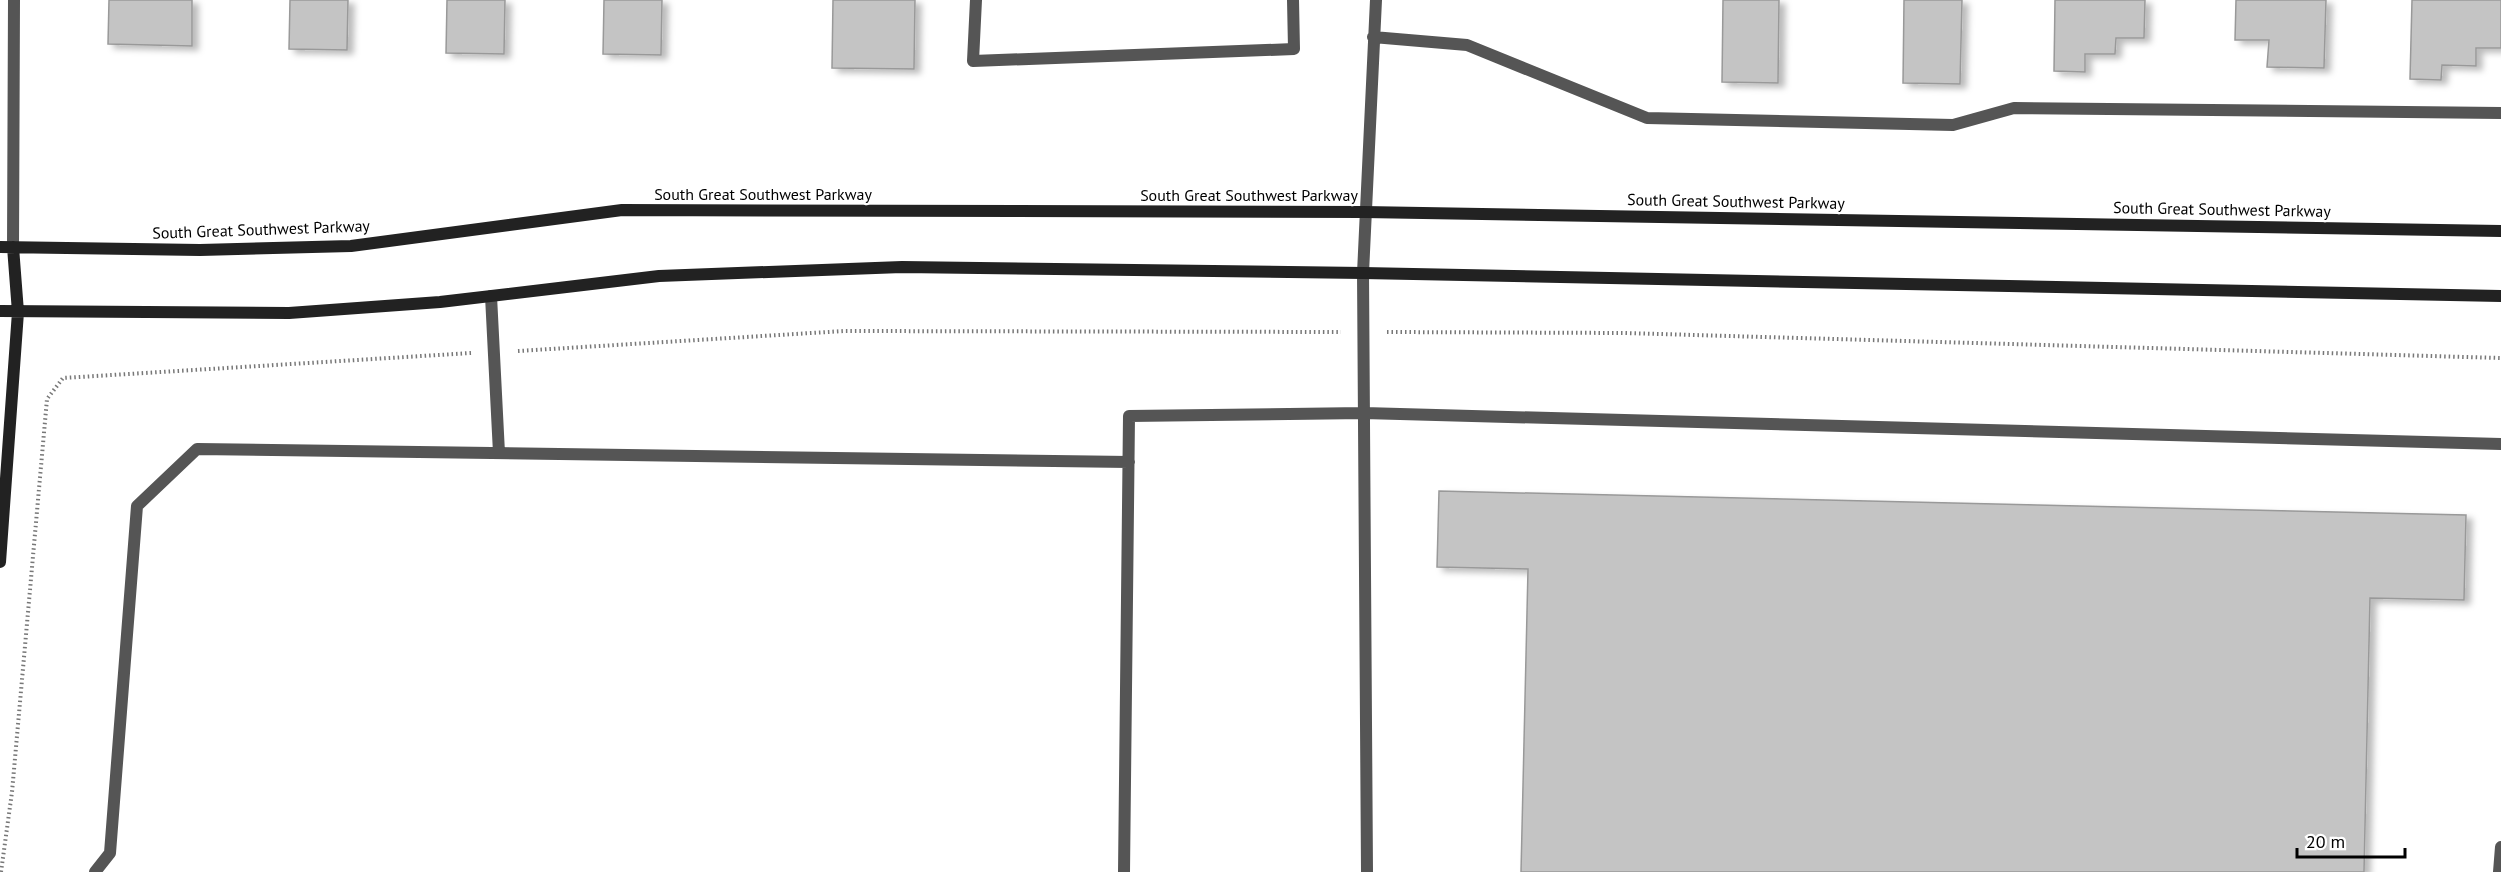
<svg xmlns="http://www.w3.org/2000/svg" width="2501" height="872" font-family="'PT Sans',sans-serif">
	<defs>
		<filter id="shadow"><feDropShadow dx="6" dy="4" stdDeviation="3" flood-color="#0004"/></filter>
	</defs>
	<rect width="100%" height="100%" fill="#fff"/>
	<path fill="#c4c4c4" stroke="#999" stroke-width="1.5" filter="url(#shadow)" d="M109,0H192V46L108,44Z
		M290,0H348L347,50L289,49Z
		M447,0H505L504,54L446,53Z
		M604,0H662L661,55L603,54Z
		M833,0H915L914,69L832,68Z
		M1723,0H1779L1778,83L1722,82Z
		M1904,0H1962L1960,84L1903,83Z
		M2055,0H2145L2144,38H2116L2115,54H2085V72L2054,71Z
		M2236,0H2326L2324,68L2267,67L2269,40H2235Z
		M2412,0H2501V48H2476V66L2442,65L2441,80L2410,79Z
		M1439,491L2466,515L2464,600L2370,598L2364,872H1521L1528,569L1437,567Z"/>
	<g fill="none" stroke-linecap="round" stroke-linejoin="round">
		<path stroke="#777" stroke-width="4" stroke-dasharray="1.5 3" stroke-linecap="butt" d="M1387,332L1624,333L2501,358
			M518,351L844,331L1341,332
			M1,872L12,792L47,399L63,378L471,353"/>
		<path stroke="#555" stroke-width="12" d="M976,0L973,61L1294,49L1293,0
			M1373,37L1467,45L1647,118L1953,125L2014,108L2501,113
			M13,247L14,0
			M491,296L499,453
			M95,872L110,853L137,506L197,449L1129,462
			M1124,872L1129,416L1364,413L2501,444
			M1367,872L1363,273L1376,0
			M2499,872L2501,847"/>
		<path stroke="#222" stroke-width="12" d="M0,247L200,250L351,246L622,210L1364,212L2501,231
			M0,311L289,313L440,302L659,276L902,267L1363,273L2501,296
			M0,562L18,312L13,247"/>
	</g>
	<g text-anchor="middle" stroke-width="4.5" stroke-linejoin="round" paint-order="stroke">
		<g font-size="16" fill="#000" stroke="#fff">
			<text x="763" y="200">South Great Southwest Parkway</text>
			<text x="1249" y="201">South Great Southwest Parkway</text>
			<text transform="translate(1736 201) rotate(1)" y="6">South Great Southwest Parkway</text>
			<text transform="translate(2222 209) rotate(1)" y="6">South Great Southwest Parkway</text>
			<text transform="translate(261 229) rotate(-2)" y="6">South Great Southwest Parkway</text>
		</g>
	</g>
	<path d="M2297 848v9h108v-9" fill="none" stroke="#000000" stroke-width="3"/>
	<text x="2306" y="848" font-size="18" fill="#000000" stroke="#ffffff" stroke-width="4.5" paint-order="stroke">20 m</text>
</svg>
